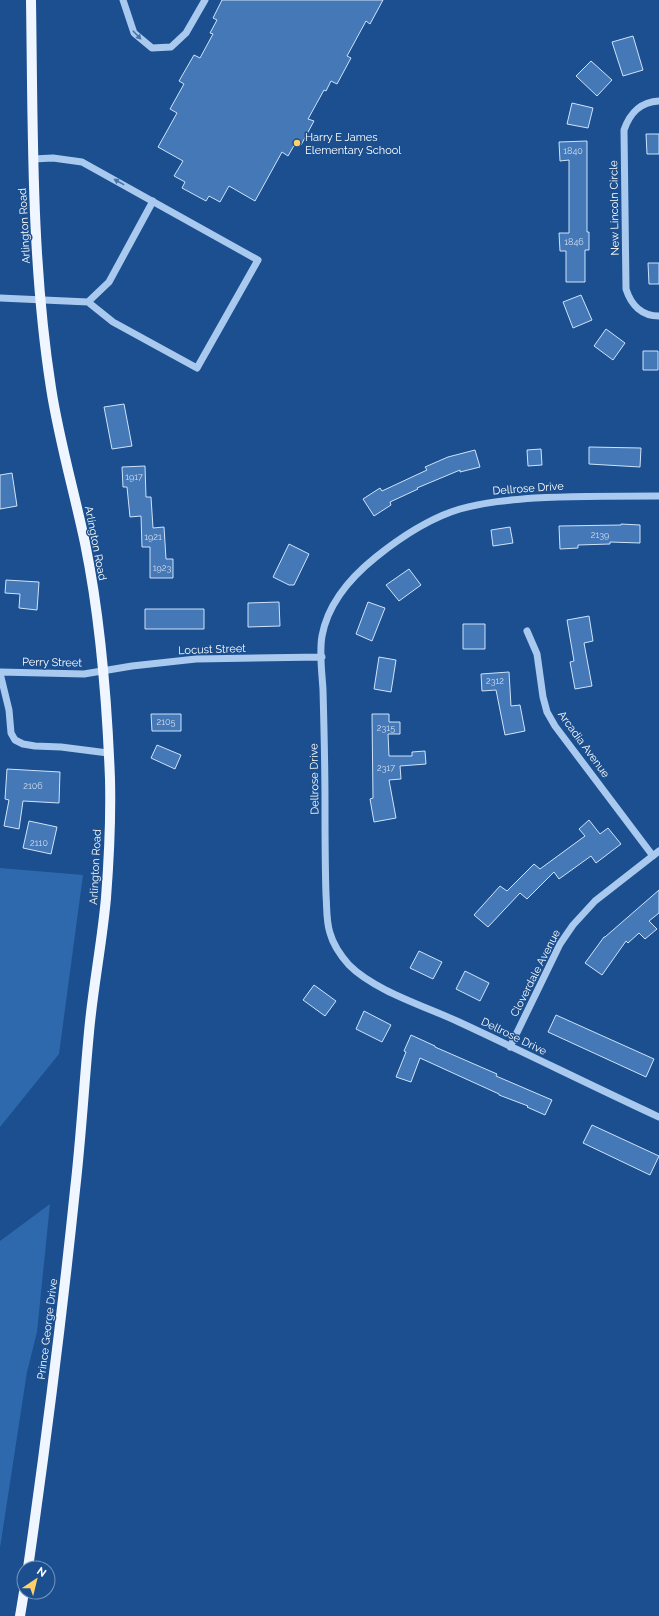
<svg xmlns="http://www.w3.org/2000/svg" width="659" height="1616" font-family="Raleway,sans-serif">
	<rect width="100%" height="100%" fill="#1b4f8f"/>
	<path fill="#2e69ad" d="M0,868L83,875L59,1054L0,1127Z
		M50,1204L37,1332L27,1372L0,1548V1241Z"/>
	<path fill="#4478b7" stroke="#cfe3fa" d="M222,0H383L370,24L366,21L347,56L351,58L337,84L331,81L326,91L324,90L308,119L314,121L301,145L296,142L288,156L282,152L255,201L229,186L220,202L209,196L206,201L182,188L185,182L174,176L183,161L158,147L177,113L170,109L184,84L179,81L194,55L200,58L213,34L210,33L217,20L213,18Z
		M633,36L643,70L623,76L612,42Z
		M591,61L612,80L597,96L576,76Z
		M572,103L593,108L588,128L567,124Z
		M646,134H659V154H647Z
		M587,141V232H589V250H585V282H566V251H560L559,233H569V160L560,161L559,142Z
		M648,263H659V284H649Z
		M581,295L592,320L573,328L563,302Z
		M606,329L625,343L613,360L594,346Z
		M643,351H658V370H643Z
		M124,404L132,446L112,449L104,407Z
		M589,447L641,448L640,467L589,464Z
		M541,449L542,465L528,466L527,450Z
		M475,450L480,467L460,472V470L417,488L418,489L390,502L391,505L374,516L363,499L380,488L382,491L427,470L425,467L448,457Z
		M145,466L146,497H151L153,528L164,527L166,559H173V578H150V547H142L141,516L130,517L127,487H123L122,467Z
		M12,473L17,506L0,509V475Z
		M621,524L640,525V543L610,542V544L578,545V548L560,549L559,526L621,525Z
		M510,527L513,543L493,546L491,530Z
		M289,544L309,554L294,585H289L273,577Z
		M409,569L421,585L399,601L386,585Z
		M6,580L39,582L37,610L19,608L20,594L5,593Z
		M279,602L280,626L248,627V603Z
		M368,602L385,608L372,641L356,634Z
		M145,609H204V629H145Z
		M589,616L593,641L584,643L592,686L575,689L570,662L574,661L567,620Z
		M463,624H485V649H463Z
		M379,657L396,660L391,692L374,689Z
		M509,672L511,706L520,705L525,731L505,735L496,690L482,691L481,674Z
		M151,714H181V731H152Z
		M372,714H389V722H400V734H388L389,756H412V752L425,751L426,764L400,766L401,779L389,780L396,818L374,822L370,799L373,798Z
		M157,745L181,755L175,769L151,758Z
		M7,769L60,772L59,803L23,801L19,829L4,826L9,800L5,799Z
		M589,820L600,834L608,828L621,844L596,863L591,856L559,879L554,872L527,899L520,893L488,927L474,915L500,886L507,891L534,864L540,869L585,836L579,829Z
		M29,821L57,827L51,854L23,848Z
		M659,890V913L649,921L657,929L645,939L639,933L628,943L626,941L602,975L585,963L604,937H605Z
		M419,951L442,962L433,979L410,968Z
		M465,971L489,983L480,1001L456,989Z
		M314,985L336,1001L325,1016L303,1000Z
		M364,1011L391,1025L382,1042L356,1029Z
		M556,1015L654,1059L646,1077L548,1032Z
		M411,1035L435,1046V1047L497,1074L496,1076L552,1100L545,1115L527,1107L528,1106L499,1095V1094L420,1058L411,1082L396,1077L406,1052L404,1051Z
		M592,1125L659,1156L650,1175L583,1143Z"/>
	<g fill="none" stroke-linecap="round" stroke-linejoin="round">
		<path stroke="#a9c9ee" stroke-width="7" d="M123,0L134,33L152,48L171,47L186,33L205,0
			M659,101C640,102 630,113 624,130L626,289C631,305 642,316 659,316
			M0,298L88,302L113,322L197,368L258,260L82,162L53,158L33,159
			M88,302L109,282L153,201
			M659,496C618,496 576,496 535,498C509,500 485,502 460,509C430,518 401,537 376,557C351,577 328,603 322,636C319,653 322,672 323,690C324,727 325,765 325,803C325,834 325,864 326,895C327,907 326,921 330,933C333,944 341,956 349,965C375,991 425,1006 459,1022C526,1053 592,1086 659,1117
			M527,631L537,654L543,697L547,712L555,726L653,856
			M0,672L84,674L132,666L196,659L322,657
			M0,673L9,710L11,733L15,740L23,744L35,746L61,747L108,753
			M510,1047L560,944L573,925L595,901L659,851"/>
		<path stroke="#f0f6ff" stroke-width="10" d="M28,1568C46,1442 62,1316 75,1190C81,1138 84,1085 89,1032C93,987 102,943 106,898C109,859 111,819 110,779C107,700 101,621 85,543C74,491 59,440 51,388C31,260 33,130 31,0
			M20,1616L24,1592"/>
	</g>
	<defs><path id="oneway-solid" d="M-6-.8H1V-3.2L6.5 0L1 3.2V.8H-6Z"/></defs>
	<g fill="#4674ac">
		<use href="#oneway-solid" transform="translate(137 35) rotate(46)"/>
		<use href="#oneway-solid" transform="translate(119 182) rotate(-151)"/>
	</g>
	<circle fill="#ffd166" stroke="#1b4f8f" stroke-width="1.5" cx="297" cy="143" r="4"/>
	<g text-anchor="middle" stroke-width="3" stroke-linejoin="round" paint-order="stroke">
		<g font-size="9" fill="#d0dded">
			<text x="573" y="154">1840</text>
			<text x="574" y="245">1846</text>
			<text x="134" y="480">1917</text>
			<text x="600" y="538">2139</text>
			<text x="153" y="540">1921</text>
			<text x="162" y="571">1923</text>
			<text x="495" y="684">2312</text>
			<text x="166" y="725">2105</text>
			<text x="386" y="731">2315</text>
			<text x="386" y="771">2317</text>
			<text x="33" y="789">2106</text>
			<text x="39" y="846">2110</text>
		</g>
		<g font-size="11" fill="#fff" stroke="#1b4f8f" text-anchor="start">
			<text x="305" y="141">Harry E James<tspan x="305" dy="13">Elementary School</tspan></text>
		</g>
		<g font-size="11" fill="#fff" stroke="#1b4f8f">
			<text transform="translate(614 208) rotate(-91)" y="4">New Lincoln Circle</text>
			<text transform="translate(24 226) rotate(-93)" y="4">Arlington Road</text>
			<text transform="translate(528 488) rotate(-4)" y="4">Dellrose Drive</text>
			<text transform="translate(96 543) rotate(79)" y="4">Arlington Road</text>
			<text transform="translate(212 649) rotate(-2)" y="4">Locust Street</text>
			<text transform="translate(52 662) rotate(1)" y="4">Perry Street</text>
			<text transform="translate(584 744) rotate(54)" y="4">Arcadia Avenue</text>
			<text transform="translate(314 779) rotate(-91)" y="4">Dellrose Drive</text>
			<text transform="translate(95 867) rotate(-87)" y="4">Arlington Road</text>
			<text transform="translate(535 973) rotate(-63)" y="4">Cloverdale Avenue</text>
			<text transform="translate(514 1036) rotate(26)" y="4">Dellrose Drive</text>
			<text transform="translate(47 1329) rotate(-83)" y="4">Prince George Drive</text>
		</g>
	</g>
	<g transform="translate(36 1580) rotate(35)"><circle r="19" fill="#1b4f8f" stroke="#7695bc"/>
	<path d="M0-3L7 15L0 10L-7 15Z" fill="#ffd166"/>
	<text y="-6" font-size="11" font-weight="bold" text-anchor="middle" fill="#ffffff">N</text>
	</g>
</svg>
